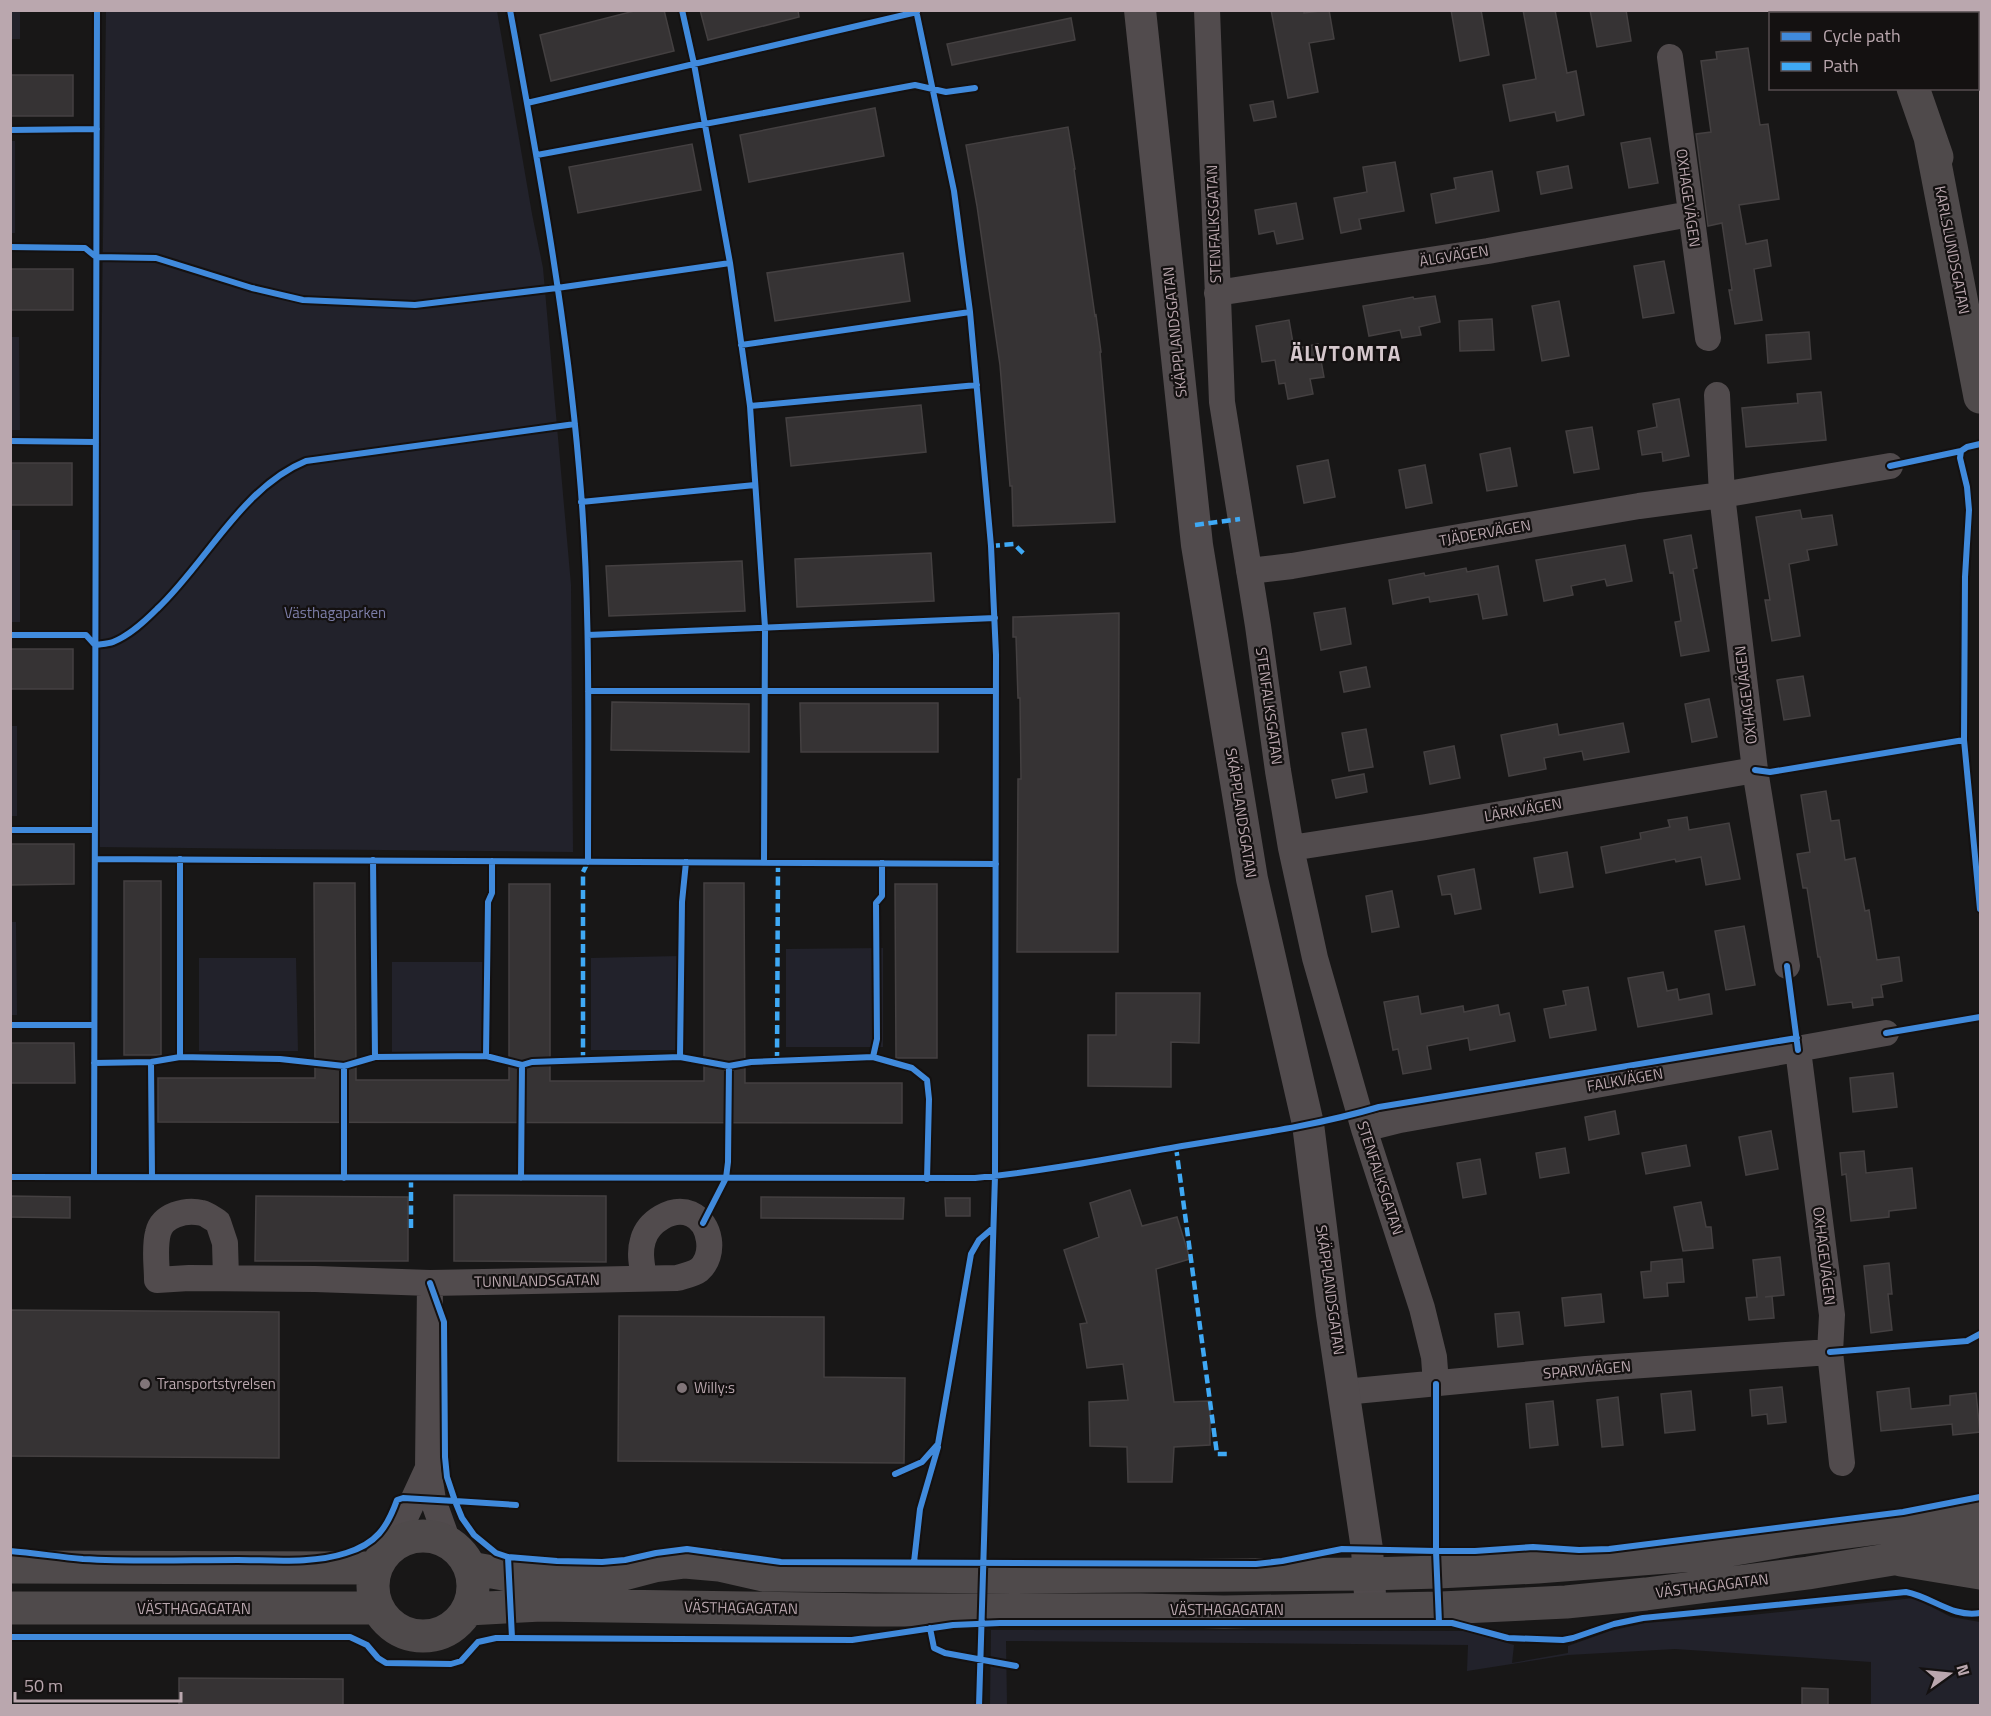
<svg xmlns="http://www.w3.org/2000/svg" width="1991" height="1716" font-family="'Titillium Web',sans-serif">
	<rect width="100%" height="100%" fill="#181717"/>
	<path fill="#22222b" d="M10,11H20V39H11Z
		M106,11H497L532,214L543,268L571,585L573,852L95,847Z
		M10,141H15V233H11Z
		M11,337H19L20,430H11Z
		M11,530H20V622H11Z
		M11,726H17V816H11Z
		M11,922H16L17,1015H11Z
		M883,948V1047H786V949Z
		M679,956V1050H591V958Z
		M199,958H296L298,1051H199Z
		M392,962H487V1055H392Z
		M1914,1598L1951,1617L1980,1622V1705H1871V1662L1675,1649L1568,1655L1467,1671L1468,1645L1006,1641L1007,1705H990L991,1630L1466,1631L1514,1645L1512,1663L1568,1653V1646L1610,1631L1645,1623L1751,1615Z"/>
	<path fill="#363334" stroke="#444041" stroke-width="1.5" d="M638,10H664L674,51L551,81L540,35Z
		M700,10H798L799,17L708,40Z
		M1271,10H1304V13L1329,10L1334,39L1309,43L1318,92L1288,98Z
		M1451,10H1481L1489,55L1460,61Z
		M1523,10H1555L1567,73L1576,71L1584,115L1557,121L1555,112L1510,121L1503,85L1536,79Z
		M1590,10H1626L1631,41L1597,47Z
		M1071,18L1075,40L952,65L947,44Z
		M1748,48L1760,125L1768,124L1779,199L1739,205L1746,244L1767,240L1771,266L1754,269L1762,320L1735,324L1729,290H1732L1722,223L1708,226L1696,134L1711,132L1701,61L1717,59L1716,52Z
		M10,75H73V116H10Z
		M1273,101L1276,117L1254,121L1250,105Z
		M875,108L884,156L749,182L740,135Z
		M1068,127L1075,169H1074L1095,316L1096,315L1101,352H1100L1115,522L1013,526L1012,486H1010L1000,365L977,206L966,145Z
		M1650,138L1658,183L1629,188L1621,143Z
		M692,144L701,190L578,213L569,167Z
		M1395,162L1404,211L1359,219L1361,229L1341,233L1334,198L1367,192L1363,167Z
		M1568,166L1572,188L1541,194L1537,172Z
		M1492,171L1499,211L1436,223L1431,194L1456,189L1454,178Z
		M1296,203L1303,239L1277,244L1274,231L1259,234L1255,210Z
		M903,253L910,301L775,321L767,273Z
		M1664,261L1674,313L1643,318L1634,266Z
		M10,269H73V310H10Z
		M1435,296L1440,322L1419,327L1421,335L1402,338L1400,330L1369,336L1363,306L1413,297L1414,299Z
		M1559,301L1569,356L1542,361L1532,306Z
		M1492,319L1494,350L1460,351L1459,321Z
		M1289,320L1294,349L1318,344L1324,377L1310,379L1313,394L1288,399L1285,383L1279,384L1275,360L1262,362L1256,326Z
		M1809,332L1811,359L1768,363L1766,335Z
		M1821,392L1826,440L1746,447L1742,408L1798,403L1797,394Z
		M1679,399L1689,456L1663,461L1662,452L1642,455L1638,431L1657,427L1653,404Z
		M921,405L926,452L791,466L786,418Z
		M1592,427L1599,469L1574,473L1566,431Z
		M1510,448L1517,486L1487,491L1480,454Z
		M1328,460L1335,497L1304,503L1297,466Z
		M10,463H72V505H10Z
		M1425,465L1432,503L1406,508L1399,470Z
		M1800,510L1802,519L1832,515L1837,545L1807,550L1809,560L1789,564L1800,636L1772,641L1765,600H1770L1756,517Z
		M1691,535L1697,568L1693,569L1709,651L1681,656L1675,622L1681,621L1673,572L1670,573L1664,540Z
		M1625,545L1632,581L1607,586L1605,579L1571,586L1573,595L1544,601L1536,560Z
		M931,553L934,601L797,607L795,559Z
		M742,561L745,611L609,616L606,566Z
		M1498,566L1507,615L1483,619L1478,594L1430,602L1429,597L1393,604L1389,580L1424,573L1425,576L1466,568L1467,572Z
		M1345,608L1351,644L1321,650L1314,613Z
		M1119,613L1118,952H1017L1018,779H1021L1020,698H1018L1016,637H1013V617Z
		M10,649H73V689H10Z
		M1366,667L1370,687L1344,692L1340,672Z
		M1803,676L1810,716L1784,720L1777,680Z
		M1709,699L1717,737L1692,742L1685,704Z
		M612,702L749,704V752L611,750Z
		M800,703H938V752H801Z
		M1623,723L1629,752L1584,760L1582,751L1544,758L1546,769L1509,776L1501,735L1557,724L1559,735Z
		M1366,729L1373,767L1349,771L1342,733Z
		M1454,746L1460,778L1430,784L1424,752Z
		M1364,774L1367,792L1336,798L1332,780Z
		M1826,791L1831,821L1839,820L1845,860L1855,858L1865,911L1869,910L1877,960L1899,957L1902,981L1881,985L1883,997L1872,998L1873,1005L1853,1008L1852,1002L1828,1005L1820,957H1818L1807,888H1803L1797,854L1810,852L1801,795Z
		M1687,817L1689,830L1729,823L1740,879L1706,885L1701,857L1676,862L1675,859L1606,873L1601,847L1641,839L1640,833L1670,827L1668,820Z
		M10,844H74V884L10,885Z
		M1567,852L1573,887L1540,893L1534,858Z
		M1474,869L1481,909L1455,914L1451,894L1442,895L1438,876Z
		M124,881H161V1055H124Z
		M314,883H355L356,1080H509V884H550V1081H704V883H744L745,1083H902V1123L158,1122V1078H315Z
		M895,884H937V1058H896Z
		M1392,891L1399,927L1372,932L1366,896Z
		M1744,926L1755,985L1726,990L1715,931Z
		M1663,972L1667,991L1677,989L1679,1000L1709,994L1712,1014L1638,1027L1628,978Z
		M1588,987L1596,1030L1550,1038L1544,1009L1566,1005L1563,991Z
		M1116,993H1200L1199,1043L1171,1042V1087L1088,1086V1035H1116Z
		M1418,996L1421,1014L1463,1006L1464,1012L1498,1005L1500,1015L1509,1013L1515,1041L1470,1050L1468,1038L1427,1046L1431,1069L1403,1074L1398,1049L1393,1050L1384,1002Z
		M10,1043H74L75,1083H10Z
		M1893,1073L1897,1107L1853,1112L1850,1078Z
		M1615,1111L1619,1134L1589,1140L1585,1117Z
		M1771,1131L1778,1169L1746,1175L1739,1137Z
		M1686,1145L1690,1166L1646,1174L1642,1153Z
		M1565,1148L1569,1173L1540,1178L1536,1153Z
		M1864,1151L1866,1173L1912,1168L1916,1208L1889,1211V1217L1851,1221L1846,1174L1842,1175L1840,1153Z
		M1480,1159L1486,1194L1463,1198L1457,1163Z
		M1130,1190L1142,1226L1177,1217L1190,1259L1156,1269L1174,1402L1210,1401V1445L1174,1447L1172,1482H1128L1127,1447L1090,1446L1089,1402L1128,1400L1123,1364L1087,1368L1080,1324L1087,1323L1064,1250L1099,1237L1090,1203Z
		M454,1195L606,1196V1262L454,1261Z
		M10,1196L70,1197V1218L10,1217Z
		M256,1196L408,1197V1261H255Z
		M761,1197L904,1198L903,1219L761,1218Z
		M945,1198H970V1216H946Z
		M1701,1202L1706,1227H1711L1713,1248L1683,1251L1674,1207Z
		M1780,1257L1784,1295L1765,1297L1772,1296L1774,1318L1749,1320L1746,1298L1757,1297L1753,1260Z
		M1682,1259L1684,1282L1667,1283L1668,1296L1644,1298L1641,1272L1651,1271V1262Z
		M1889,1263L1892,1294H1888L1892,1330L1871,1333L1864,1266Z
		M1601,1294L1604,1322L1565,1326L1562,1298Z
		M10,1310L279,1312V1458L10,1456Z
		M1519,1312L1523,1344L1498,1347L1495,1314Z
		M619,1316L824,1317V1377L905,1378L904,1463L618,1461Z
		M1782,1387L1786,1422L1768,1424L1767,1414L1752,1416L1750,1390Z
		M1909,1388L1911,1409L1950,1405V1396L1976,1393L1980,1432L1953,1435L1952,1424L1881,1431L1877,1392Z
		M1691,1391L1695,1430L1665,1433L1661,1394Z
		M1618,1397L1623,1445L1602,1447L1597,1400Z
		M1553,1401L1558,1445L1530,1448L1526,1404Z
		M179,1678L343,1679V1706H179Z
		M1802,1688L1828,1689V1706H1802Z"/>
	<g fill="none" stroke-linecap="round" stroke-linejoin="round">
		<path stroke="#514b4d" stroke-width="26" d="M1207,10L1222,402L1258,626L1278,771L1291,848L1315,958L1364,1129L1422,1308L1434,1357L1436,1384
			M1670,57L1708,338
			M1217,293L1488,251L1690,214
			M1717,395L1722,495L1755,770L1787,966
			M1249,571L1292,566L1639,506L1722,495L1890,466
			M1291,848L1426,827L1755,770
			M1798,1050L1832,1315L1830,1352L1842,1463
			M1364,1129L1400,1120L1886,1033
			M226,1278L225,1243L218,1222C213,1219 207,1214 202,1213C186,1209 162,1215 158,1233C154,1248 157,1265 157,1280L189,1278L315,1279L430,1283L677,1278C684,1276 694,1274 699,1270C716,1255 711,1223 691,1214C672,1206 648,1222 643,1240C639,1253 642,1265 644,1278
			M430,1283L428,1468L433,1500L448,1542
			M1344,1392L1586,1369L1830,1352
			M392,1546L428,1468"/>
		<path stroke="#514b4d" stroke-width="32" d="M1140,10L1197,545L1252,879L1308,1124L1332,1315L1367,1549L1371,1610"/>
		<path stroke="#4f4a4b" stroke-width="33" d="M1883,10L1884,14
			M1913,88L1937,157
			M1930,137L1980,397
			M373 1586a50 50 0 1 1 100 0a50 50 0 1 1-100 0Z
			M1901,1560L1980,1573
			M10,1567L376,1568
			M470,1568L509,1575L612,1577L654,1566L685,1562L719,1565L763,1575L1014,1577L1369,1574L1438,1572L1537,1567L1706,1554L1793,1539L1980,1515
			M10,1608H377
			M468,1609L541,1605L875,1610H1140L1224,1612L1441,1608L1566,1602L1646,1594L1808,1573L1893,1559L1933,1545L1980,1541"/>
		<path stroke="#3fa9f5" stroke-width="4.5" stroke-dasharray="9 4.5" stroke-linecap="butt" d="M1195,525L1240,519
			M991,546L1014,544L1024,554
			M583,1061V872L588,862V857
			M777,1061L778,863
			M1176,1147L1217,1454H1231
			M411,1228V1178"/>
		<g stroke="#141111" stroke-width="10">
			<path id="cycleway" d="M510,10C538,162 566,314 579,468C591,598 588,730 588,862
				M682,10L694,64L730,263L750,406L765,627L764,863
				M916,10L954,191L970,312L991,546L996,655L995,1176L979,1706
				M527,103L917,12
				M10,130L97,129
				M537,155L915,85L946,92L975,88
				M10,247L85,248L96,257L156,258L252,288L303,300L415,305L557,288L730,263
				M741,345L970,312
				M750,406L977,385
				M10,441L96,442
				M1961,451L1960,458L1967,487L1969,510L1965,577L1964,740L1980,909
				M1890,466L1961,451L1967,447L1980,444
				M581,502L755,485
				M10,635H86L95,645C101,644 108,644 113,642C130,635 144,622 157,609C206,563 242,487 306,461L575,424
				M588,635L995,618
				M588,691H996
				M1755,770L1770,772L1964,740
				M10,830H95
				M95,859L996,864
				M180,859V1057
				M373,860L375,1057
				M1787,966L1798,1050
				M10,1025H94
				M1886,1033L1980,1017
				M486,1056L488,902L492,893V861
				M680,1057L682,902L686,862
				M873,1057L877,1039L876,903L882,896V863
				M151,1062L152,1177
				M94,1063L151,1062L180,1057L280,1059L344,1066L375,1057L486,1056L522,1065L532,1062L680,1057L729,1066L751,1062L873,1057L912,1068L927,1080L929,1099L927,1179
				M10,1177L975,1178C1044,1171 1113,1158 1182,1146C1248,1135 1315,1126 1379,1107L1797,1038
				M94,1177L97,10
				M344,1178V1066
				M521,1178L522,1065
				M703,1223L726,1178L728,1162L729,1066
				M430,1283L444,1322L445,1457L447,1477L455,1501L516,1505
				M1830,1352L1967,1341L1980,1334
				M1436,1384V1551L1439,1623
				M895,1474L922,1462L938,1444L971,1254L979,1240L993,1228
				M10,1551C35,1553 59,1557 83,1559C134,1562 186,1560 238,1560C272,1560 313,1564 346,1553C376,1544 387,1528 397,1500L403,1498L455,1501L462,1518L474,1535L496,1553L508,1557L557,1561L602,1562L625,1560L656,1553L687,1549L781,1562L1256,1564L1282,1561L1342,1549L1436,1551H1475L1533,1547L1579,1550L1609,1549L1903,1512L1980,1497
				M508,1557L512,1638
				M914,1562L920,1509L938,1447
				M930,1628L934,1648L945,1653L1016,1666
				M10,1637H350L367,1645L378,1658L386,1663L451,1664L461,1661L478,1642L496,1638L852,1640L953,1625L1000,1623H1452L1508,1638L1563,1640L1573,1638L1614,1624L1643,1618L1906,1592C1932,1597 1953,1618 1980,1613"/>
		</g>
		<use href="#cycleway" stroke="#408adc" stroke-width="6"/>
	</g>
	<g fill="#817579" stroke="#141111" stroke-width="2">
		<circle cx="145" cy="1384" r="6"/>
		<circle cx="682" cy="1388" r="6"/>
	</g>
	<g text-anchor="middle" stroke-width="4.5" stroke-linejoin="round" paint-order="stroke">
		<g font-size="15" fill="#baa7ae" stroke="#141111">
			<text transform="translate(1688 198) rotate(82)" y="5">OXHAGEVÄGEN</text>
			<text transform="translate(1214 224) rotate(-92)" y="5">STENFALKSGATAN</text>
			<text transform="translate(1952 250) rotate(79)" y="5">KARLSLUNDSGATAN</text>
			<text transform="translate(1454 256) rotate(-9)" y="5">ÄLGVÄGEN</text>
			<text transform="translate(1175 332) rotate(-96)" y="5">SKÄPPLANDSGATAN</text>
			<text transform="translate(1485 533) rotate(-10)" y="5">TJÄDERVÄGEN</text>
			<text transform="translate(1746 695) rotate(-97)" y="5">OXHAGEVÄGEN</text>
			<text transform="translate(1269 706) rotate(82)" y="5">STENFALKSGATAN</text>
			<text transform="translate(1523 810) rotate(-10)" y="5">LÄRKVÄGEN</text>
			<text transform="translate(1241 813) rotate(81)" y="5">SKÄPPLANDSGATAN</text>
			<text transform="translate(1625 1080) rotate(-10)" y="5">FALKVÄGEN</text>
			<text transform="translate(1380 1178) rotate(72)" y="5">STENFALKSGATAN</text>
			<text transform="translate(1824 1256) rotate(83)" y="5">OXHAGEVÄGEN</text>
			<text transform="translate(537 1281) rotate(-1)" y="5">TUNNLANDSGATAN</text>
			<text transform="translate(1330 1290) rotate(82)" y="5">SKÄPPLANDSGATAN</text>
			<text transform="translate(1587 1370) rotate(-5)" y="5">SPARVVÄGEN</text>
			<text transform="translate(1712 1586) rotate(-7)" y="5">VÄSTHAGAGATAN</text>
			<text transform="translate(741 1608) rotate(1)" y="5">VÄSTHAGAGATAN</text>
			<text x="194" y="1614">VÄSTHAGAGATAN</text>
			<text x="1227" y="1615">VÄSTHAGAGATAN</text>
		</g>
		<g font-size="15" fill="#7c7da7" stroke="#141111">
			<text x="335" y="618">Västhagaparken</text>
		</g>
		<g font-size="15" fill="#baa7ae" stroke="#141111" text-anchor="start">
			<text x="157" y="1389">Transportstyrelsen</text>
			<text x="694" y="1393">Willy:s</text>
		</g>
		<g font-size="21" font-weight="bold" letter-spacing="1.5" fill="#d5c8cd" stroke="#141111">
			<text x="1346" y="361">ÄLVTOMTA</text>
		</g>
	</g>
	<rect width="1991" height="1716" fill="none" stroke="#baa7ae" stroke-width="24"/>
	<rect x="1769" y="12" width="210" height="78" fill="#141111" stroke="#564d50" stroke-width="1.5"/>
	<rect x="1781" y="32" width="30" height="9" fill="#408adc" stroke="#564d50" stroke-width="1.5"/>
	<text x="1823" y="42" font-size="18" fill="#baa7ae">Cycle path</text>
	<rect x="1781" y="62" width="30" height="9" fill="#3fa9f5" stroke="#564d50" stroke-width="1.5"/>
	<text x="1823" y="72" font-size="18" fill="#baa7ae">Path</text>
	<g transform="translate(1949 1674) rotate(75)" stroke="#141111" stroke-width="4.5" paint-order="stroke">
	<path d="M0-4.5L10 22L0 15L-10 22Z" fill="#baa7ae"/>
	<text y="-9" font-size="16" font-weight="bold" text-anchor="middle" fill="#baa7ae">N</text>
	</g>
	<path d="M15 1692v9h166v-9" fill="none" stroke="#baa7ae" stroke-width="3"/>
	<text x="24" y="1692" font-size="18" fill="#baa7ae" stroke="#141111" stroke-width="4.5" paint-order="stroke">50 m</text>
</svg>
